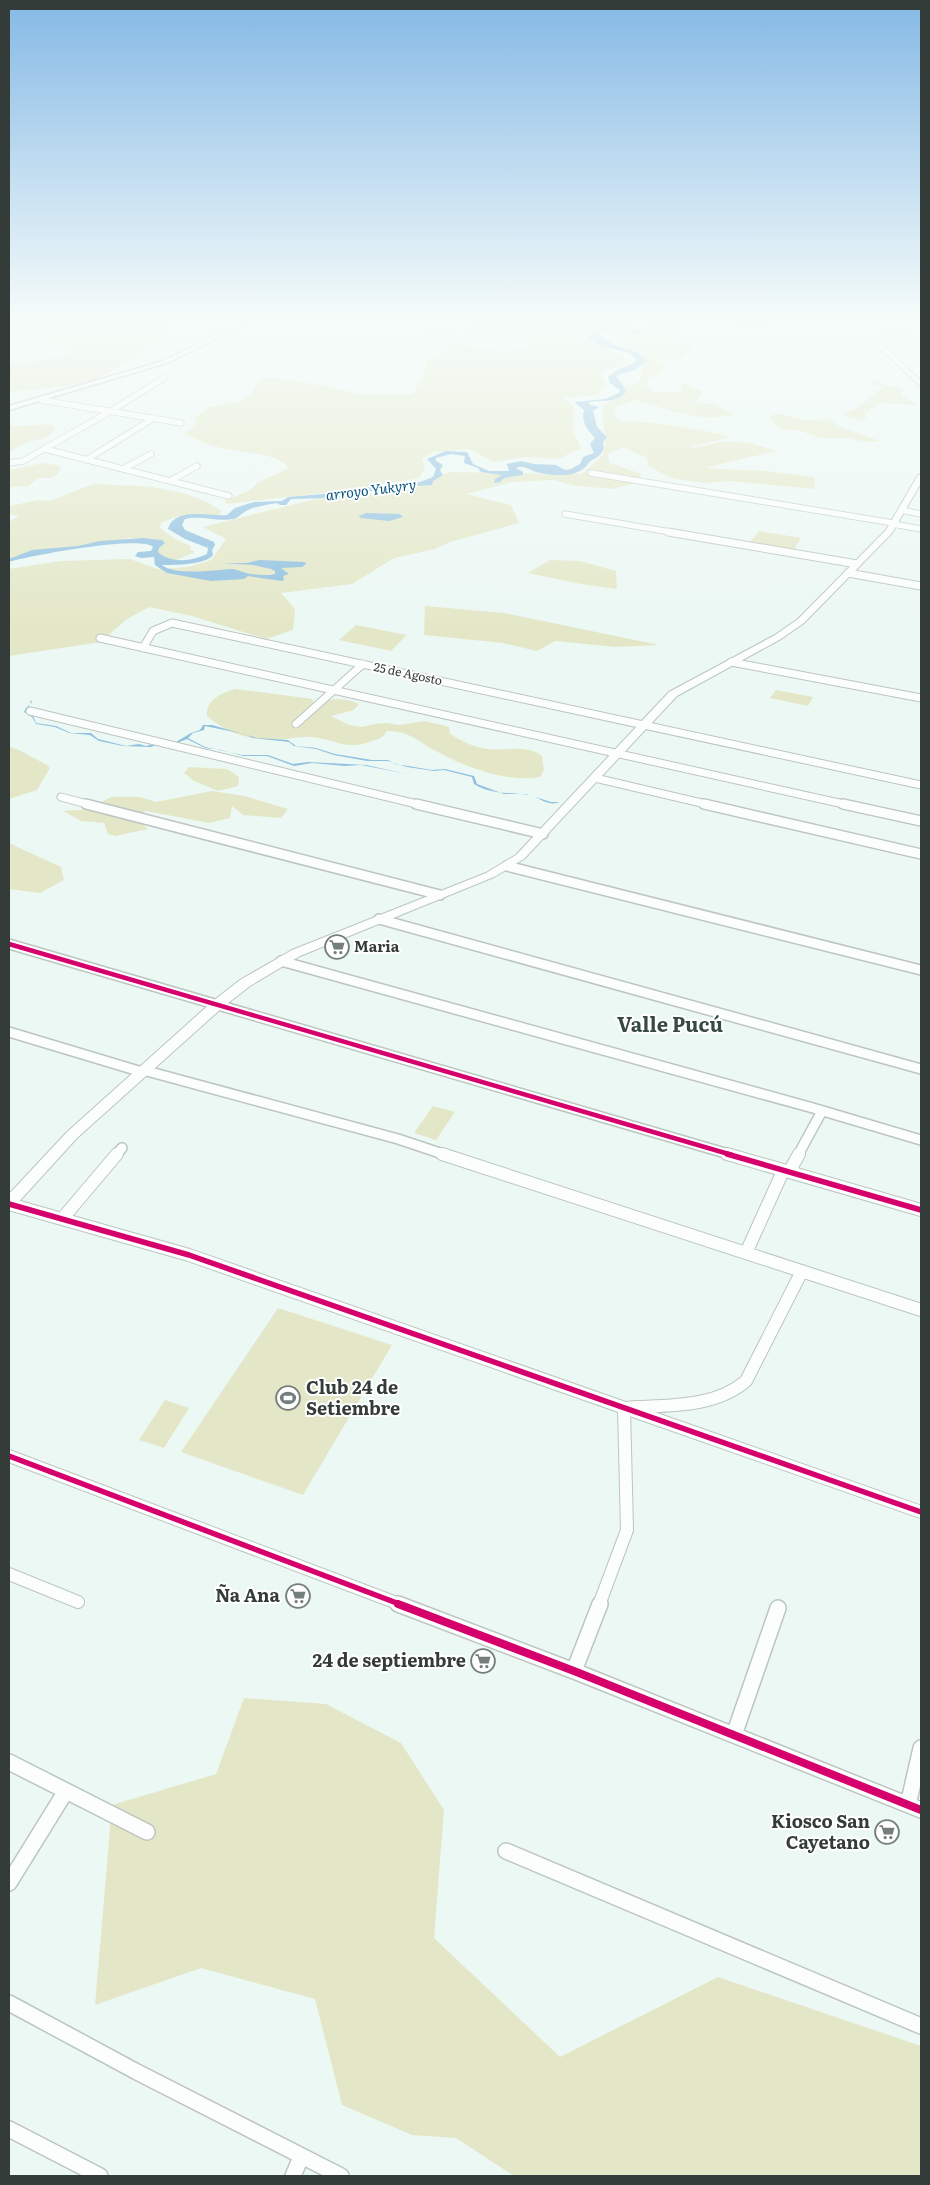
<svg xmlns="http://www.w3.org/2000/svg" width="930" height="2185" font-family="Literata,serif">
	<rect width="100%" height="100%" fill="#ecf8f4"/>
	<path fill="#e4e7c7" d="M9,321H176L165,328L158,345L135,356L95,381L79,385L9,392V364L64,357L71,351L51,341L9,337Z
		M482,321H623L619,328L590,331L579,335L617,353L625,359L622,365L601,372L606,385L597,395L563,398L574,406L573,430L581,448L558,459L526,457L493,462L469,449L433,452L422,458L425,468L419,478L347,490L227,504L225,501L250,490L257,483L289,468C279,453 239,452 222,448C208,445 197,440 185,433L196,426L195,418L209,407L238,402L253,393L257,382L267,377L321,385L363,395L413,394L426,367L424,361L438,358L454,343C479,348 504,355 529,346L521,338L485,334L472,327Z
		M650,321H776L769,328L748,329L685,321L673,334L691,345L690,352L679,360L656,357L665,366L659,375L649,378L647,386L651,392H682L681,384L690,385L703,392L695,403L714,404L735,415L705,418L672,411L637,400L616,407L615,416L620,421C659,422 694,428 732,437L687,447C699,449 709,444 721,442C741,440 756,444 775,451L704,468L765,471L814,477L815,489L731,481L703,483L671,478L648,466L647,458L623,447L608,454L609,463L642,474L636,483L613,489L576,486L553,480L512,482L466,494L511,505L519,523L450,542L435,549L394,558L352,584L281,593L295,609L293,630L266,639L192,616L149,607L127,619L101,642L9,656V569L61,561L130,559L157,569L188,567L211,560L226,539L203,527L311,500L413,489L449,472L582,474L603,455L606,440L602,409L624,388L640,381C646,357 640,358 621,347V336L646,334Z
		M880,380L881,384L903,389L902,396L918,405L879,403L864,414L867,417L862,420L844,416L846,412L855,409L882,389L880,386L871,384V381Z
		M781,414L805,420L830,419L837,426L880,441L868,442L845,438H821L797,430L782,429L768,418L772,415Z
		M9,425C24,429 44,420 55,427C51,442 34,438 23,444C18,447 15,450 9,452Z
		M43,463L61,466L58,474L51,478H39L29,486L9,487V470Z
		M96,483C112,486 127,485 143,486C169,489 203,496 222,512L220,513L221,515L178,516L161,523L160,528L175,539L191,546L190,549L195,552L174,561L158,554V539L129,538L9,560V522L19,516L9,514V506L39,500L49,501Z
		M759,531L801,538L794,550L750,542Z
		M550,560L580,561L616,571L617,589L581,584L528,573Z
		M425,606L504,613L659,645L615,647L555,641L537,651L503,643L424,635Z
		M356,625L407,635L391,651L339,640Z
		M236,689L313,699L312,702C329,700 344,696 359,704L354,710L331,716L349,725L362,727L374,724L387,723L399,725L425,721L449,727L450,734C460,740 471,746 482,748C501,753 527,743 542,756L544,770L540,777C509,783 464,767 436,751C417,741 410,731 387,731C383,738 379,739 372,741C345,751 338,740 312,737C299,736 286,740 274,740C248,740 225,732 207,716C205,700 223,692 236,689Z
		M776,690L813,697L808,706L770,698Z
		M9,747L17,749L47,765L50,768L37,790L9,799Z
		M189,767L227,769L239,777L238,786L218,791L194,781L184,773Z
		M212,791L244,796L288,809L281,818L243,815L232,806L230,818L209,823L146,811L135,818L148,829L115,836L108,834L104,823L81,821L63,811L89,809L111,797H140L156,802Z
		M9,843L61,867L64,880L40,893L9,889Z
		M433,1106L455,1112L436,1140L414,1133Z
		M278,1308L392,1345L303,1495L181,1452Z
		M165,1400L189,1408L164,1448L139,1440Z
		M244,1698L326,1704L401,1743L444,1810L434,1938L560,2057L718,1977L921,2046V2176H514L456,2138L412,2135L342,2105L315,1999L201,1968L95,2005L112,1805L216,1774Z"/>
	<path fill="#91c0e0" d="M649,321L625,325L645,333C629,338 614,327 598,333C612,351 639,346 647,362C642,364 638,369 632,371C626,373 621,373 616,376L623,385L626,392C616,403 603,400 589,402L590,405L599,407L593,411L597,427L607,437L603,443L604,448C599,460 593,457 588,464C577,479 553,476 536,472C529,470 526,466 518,467L516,468L523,472V475L504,478L500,482L494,483L495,479L502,475L481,472L478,468L464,463L465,456L451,454L436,458V461L443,465L440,470L443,475L433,481L432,485L384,488L355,495L332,498L291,499L286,505H280L277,503C267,505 255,506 246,511C240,514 239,518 233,519C217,522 200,515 185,519L182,525L185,530L214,542L215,545L212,550L213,555C206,565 173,565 162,565C175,576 215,570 232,569C236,569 239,571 243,572C251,575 262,575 271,575L275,574V571L271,569L253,565L222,563H247L259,560L305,562L306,564L302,567L281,568L289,574L283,576L284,580L282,581L248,576L244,579L211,581L167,573L155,565L154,557L141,558L135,556L138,552L151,551L153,547C140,535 29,556 9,562V559L32,550L78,546L100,541L143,538L162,540L165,543L159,548L158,552C171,564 192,561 207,554L208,548L185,539L168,529C175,506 210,517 227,515L235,508L254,502L282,501L288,497L356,491L369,487L420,482L433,477L436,469L427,459L446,451L467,452L473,464L489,471H509L507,464L521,461L534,464L556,465L565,470L571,469L580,464L583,457L594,453L590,444L595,438C587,429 581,422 584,410L574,402L605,399L619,393L620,390L610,383L608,377L617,370L632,364L637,359L630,353L604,347L588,338C604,320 616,334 635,333L620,326L627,322Z
		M366,513L400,514L403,517L389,521L360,518L359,516Z
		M30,700L32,702L26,711L33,716L36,723L56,726L71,733H91L98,739L126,746L139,744L146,746L161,742H176L191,733L200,730L203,725H212L257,738L288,740L296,746L316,748L335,754L372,760H388L396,764L432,770L445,769L474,776L477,784L504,794H526L551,802H559C548,807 539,797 529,795C510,792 492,795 474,784L472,777L444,770L434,771L407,767L388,761H367L334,755L316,749L294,746L289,742L253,738L244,734L205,726L204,730L193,733L188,738L205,747L242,755H268L293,764L308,762L366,765L407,774L361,765L345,766L312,763L294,766L267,756H243L221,750L205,748L187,739L177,743L164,742L151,747L123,746L99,741L90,735L69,733L55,727L36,724L32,717L24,712L26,708L31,704Z"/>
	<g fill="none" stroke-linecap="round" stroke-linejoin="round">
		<g stroke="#bcc5c2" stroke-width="7">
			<path id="minor-far4" d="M392,321L496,333
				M41,400L181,423
				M45,449L229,496
				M86,460L154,418
				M9,463L23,461L111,411L164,378
				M123,469L151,454
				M591,473L893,523
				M170,481L197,466
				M901,510L921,514
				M565,514L676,533
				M893,524L921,529"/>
		</g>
		<g stroke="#bcc5c2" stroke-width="9">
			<path id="minor-far3" d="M668,532L857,564
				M848,573L921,586
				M100,638L848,805
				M143,648L153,631L172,623L921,785
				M731,662L921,698
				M30,711L421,805
				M296,724L363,664
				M595,778L710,805
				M61,797L91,805"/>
		</g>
		<g stroke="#bcc5c2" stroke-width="12">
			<path id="minor-far2" d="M86,804L440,895
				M416,804L543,834
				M704,804L921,854
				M843,804L921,821
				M507,866L921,970
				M379,919L921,1069
				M9,944L732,1155
				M281,961L813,1108L921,1140
				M9,1032L142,1072
				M143,1070L398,1139L446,1155
				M116,1155L122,1148
				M798,1155L822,1111"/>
		</g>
		<g stroke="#bcc5c2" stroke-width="14">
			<path id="minor-far1" d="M442,1154L921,1310
				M727,1154L921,1210
				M789,1172L799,1154
				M9,1204L189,1255L921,1512
				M62,1219L117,1154
				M746,1253L783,1171
				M9,1456L402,1605
				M9,1574L78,1602
				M599,1605L627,1530L624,1408C665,1405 713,1409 746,1381L802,1271"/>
		</g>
		<g stroke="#bcc5c2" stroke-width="18">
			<path id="minor" d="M398,1604L574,1671L921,1810
				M574,1671L600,1604
				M734,1735L778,1608
				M9,1762L147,1832
				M908,1805L921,1748
				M506,1851L921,2026
				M9,1883L66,1791
				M9,2003L137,2072L341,2176
				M9,2129L100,2176
				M293,2176L301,2157"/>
		</g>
		<g stroke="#bcc5c2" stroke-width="3">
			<path id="tertiary" d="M245,321H253L167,363L9,410V406L163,361Z"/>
		</g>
		<g stroke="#bcc5c2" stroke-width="2">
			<path id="secondary" d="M914,321H921V323L894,334L882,344L921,381V387L875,344L889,332Z
				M918,475H921V483L892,533L804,623L781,639L677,696L524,859L494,877L300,956L250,986L223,1007L77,1138L14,1207L9,1208V1194L67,1132L213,1001L240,980L292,950L486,873L516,855L669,692L775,635L798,619L886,530Z"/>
		</g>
		<use href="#minor-far4" stroke="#fcfefd" stroke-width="5.5"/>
		<use href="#minor-far3" stroke="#fcfefd" stroke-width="7"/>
		<use href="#minor-far2" stroke="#fcfefd" stroke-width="9"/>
		<use href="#minor-far1" stroke="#fcfefd" stroke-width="12"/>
		<use href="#minor" stroke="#fcfefd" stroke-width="15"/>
		<use href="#tertiary" fill="#fcfefd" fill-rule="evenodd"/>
		<use href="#secondary" fill="#fcfefd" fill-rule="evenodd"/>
		<g stroke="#fff" stroke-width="8">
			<path id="cycleway-far2" d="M9,944L732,1155"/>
		</g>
		<g stroke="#fff" stroke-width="9">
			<path id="cycleway-far1" d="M727,1154L921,1210
				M9,1204L189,1255L921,1512
				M9,1456L402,1605"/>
		</g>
		<g stroke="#fff" stroke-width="11">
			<path id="cycleway" d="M398,1604L574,1671L921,1810"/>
		</g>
		<use href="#cycleway-far2" stroke="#d6006c" stroke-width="4.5"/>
		<use href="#cycleway-far1" stroke="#d6006c" stroke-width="5.5"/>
		<use href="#cycleway" stroke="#d6006c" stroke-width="8"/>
	</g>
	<linearGradient id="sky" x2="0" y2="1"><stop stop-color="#85b9e5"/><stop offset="0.51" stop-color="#f6fcfa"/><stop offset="1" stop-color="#f6fcfa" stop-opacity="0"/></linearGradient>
	<rect width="930" height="627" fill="url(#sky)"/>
	<defs>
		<g id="supermarket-ring" transform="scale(1.25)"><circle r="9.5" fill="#fff" stroke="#747e7a" stroke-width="1.5"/><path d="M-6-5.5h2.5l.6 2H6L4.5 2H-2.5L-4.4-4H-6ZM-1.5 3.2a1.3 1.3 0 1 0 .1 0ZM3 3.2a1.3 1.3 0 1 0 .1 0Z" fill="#747e7a"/></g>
		<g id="stadium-ring" transform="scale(1.25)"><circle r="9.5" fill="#fff" stroke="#747e7a" stroke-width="1.5"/><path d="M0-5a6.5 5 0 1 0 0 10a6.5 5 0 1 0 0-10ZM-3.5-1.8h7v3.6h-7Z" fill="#747e7a"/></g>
	</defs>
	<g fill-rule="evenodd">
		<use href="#supermarket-ring" x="337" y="947"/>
		<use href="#stadium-ring" x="288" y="1398"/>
		<use href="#supermarket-ring" x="298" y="1596"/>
		<use href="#supermarket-ring" x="483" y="1661"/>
		<use href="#supermarket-ring" x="887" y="1832"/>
	</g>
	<g text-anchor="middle" stroke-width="4" stroke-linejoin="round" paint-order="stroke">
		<g font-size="12" fill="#333c39" stroke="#fff">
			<text transform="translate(408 674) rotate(12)" y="4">25 de Agosto</text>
		</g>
		<g font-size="14" font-style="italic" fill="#095582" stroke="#fff">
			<text transform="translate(371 490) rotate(-7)" y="5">arroyo Yukyry</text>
		</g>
		<g font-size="15" font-weight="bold" fill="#333c39" stroke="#fff" text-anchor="start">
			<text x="354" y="952">Maria</text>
		</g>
		<g font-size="18" font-weight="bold" fill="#333c39" stroke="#fff" text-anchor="end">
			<text x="306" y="1394" text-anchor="start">Club 24 de<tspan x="306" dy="21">Setiembre</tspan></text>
			<text x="280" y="1602">Ña Ana</text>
			<text x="466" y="1667">24 de septiembre</text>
			<text x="870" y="1828">Kiosco San<tspan x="870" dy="21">Cayetano</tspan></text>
		</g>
		<g font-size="20" font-weight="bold" fill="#364943" stroke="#fff">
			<text x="670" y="1032">Valle Pucú</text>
		</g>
	</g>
	<rect width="930" height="2185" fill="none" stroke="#333c39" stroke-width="20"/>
</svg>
